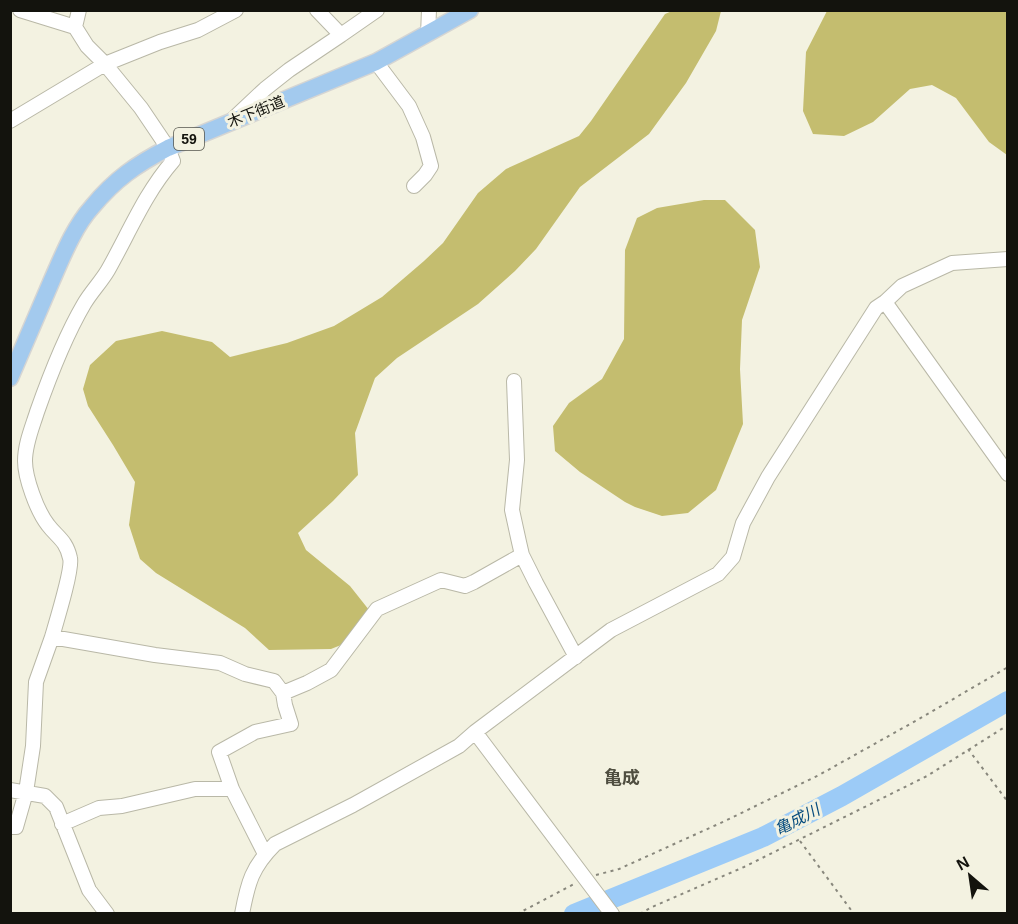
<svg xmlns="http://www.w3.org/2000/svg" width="1018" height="924" font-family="Helvetica,'Noto Sans JP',sans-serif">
	<rect width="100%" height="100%" fill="#f3f2e1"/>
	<path fill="#c4bd6f" d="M672,11H721L716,31L686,83L649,134L580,187L536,249L515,271L478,304L397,358L375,378L355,433L358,475L333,501L298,533L306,550L350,586L373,615L351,641L331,649L269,650L245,628L156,573L140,559L129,525L135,482L113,445L88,406L83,389L90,365L116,341L162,331L212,342L230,357L287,343L334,326L382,297L424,261L443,243L478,193L506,169L579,136L591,121L665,14Z
		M827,11H1007V155L989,142L956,98L932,85L910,89L873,122L844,136L813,134L803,111L806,52Z
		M704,200H725L755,230L760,267L742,320L740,369L743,424L716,490L688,513L662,516L635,507L625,502L580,472L555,451L553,426L569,403L602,379L624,339L625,250L637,218L657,208Z"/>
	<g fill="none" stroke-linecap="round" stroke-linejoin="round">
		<path stroke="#9ccbf7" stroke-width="20" d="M574,914L763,837L842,796L1008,701"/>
		<g stroke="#b9b8a7" stroke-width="16">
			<path id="minor" d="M20,10L75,27L87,46L105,64L141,108L168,148L173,161C145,193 129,233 108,270C101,282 91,292 84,304C64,338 50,375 37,412C32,428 25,444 25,461C25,478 37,511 48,525C57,537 66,540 70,558C73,568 56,623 52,637L155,655L220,663L245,674L274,681L283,693L285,705L291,724L255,732L219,752L232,789L265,854
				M75,27L79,10
				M428,34L429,10
				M341,35L377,10
				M376,62L409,106L423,137L431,166L425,175L414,186
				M233,119L265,89L289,70L341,35L317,10
				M10,121L105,64L160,42L198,30L236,10
				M885,302L1008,474
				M514,381L517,460L512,510L519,542L522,555L536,583L576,657
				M283,693L307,683L331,670L377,609L441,580L465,586L474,582L522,555
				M475,732L612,914
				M10,790L45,796L56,807L89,890L107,914
				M62,824L99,808L122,806L195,789H232
				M10,827H16L26,792L33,746L36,682L52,637
				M242,914C248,882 252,867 275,844L353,805L459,746L475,732L611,630L718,574L733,557L743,523L768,477L876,308L885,302L902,286L952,263L1008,259"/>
		</g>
		<g stroke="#d5d5d3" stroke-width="19">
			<path id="major" d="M10,378C24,345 38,312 52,280C63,255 74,227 92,207C115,179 137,164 168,148L376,62L470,10"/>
		</g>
		<path stroke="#88877c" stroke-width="2" stroke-dasharray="3 4.5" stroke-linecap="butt" d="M968,749L1008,802
			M800,841L854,914
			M596,875L619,869L725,821L819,775L919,719L1008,667
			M517,914L574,884
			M640,914L652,907L744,867L927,776L1008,725"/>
		<use href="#minor" stroke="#fff" stroke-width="14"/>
		<use href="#major" stroke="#a3caee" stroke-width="16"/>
	</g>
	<g text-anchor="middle" stroke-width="6" stroke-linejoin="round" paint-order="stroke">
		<rect fill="#f3f2e1" stroke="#56564d" stroke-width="1.5" x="174" y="128" width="30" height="22" rx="4.5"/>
		<g font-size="14" font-weight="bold" fill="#13130d">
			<text x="189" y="144">59</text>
		</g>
		<g font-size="15" fill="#13130d" stroke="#f3f2e1">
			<text transform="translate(256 112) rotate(-22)" y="5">木下街道</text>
		</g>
		<g font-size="16" font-style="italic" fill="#074c7e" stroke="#f3f2e1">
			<text transform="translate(797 819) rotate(-27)" y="6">亀成川</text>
		</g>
		<g font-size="18" font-weight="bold" fill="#4f4e40" stroke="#f3f2e1">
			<text x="622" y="784">亀成</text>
		</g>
	</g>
	<rect width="1018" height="924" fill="none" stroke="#13130d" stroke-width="24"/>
	<g transform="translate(970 876) rotate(331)" stroke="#f3f2e1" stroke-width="4.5" paint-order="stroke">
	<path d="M0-4.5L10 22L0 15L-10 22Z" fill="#13130d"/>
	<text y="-9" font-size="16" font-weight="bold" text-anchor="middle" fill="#13130d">N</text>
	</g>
</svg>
